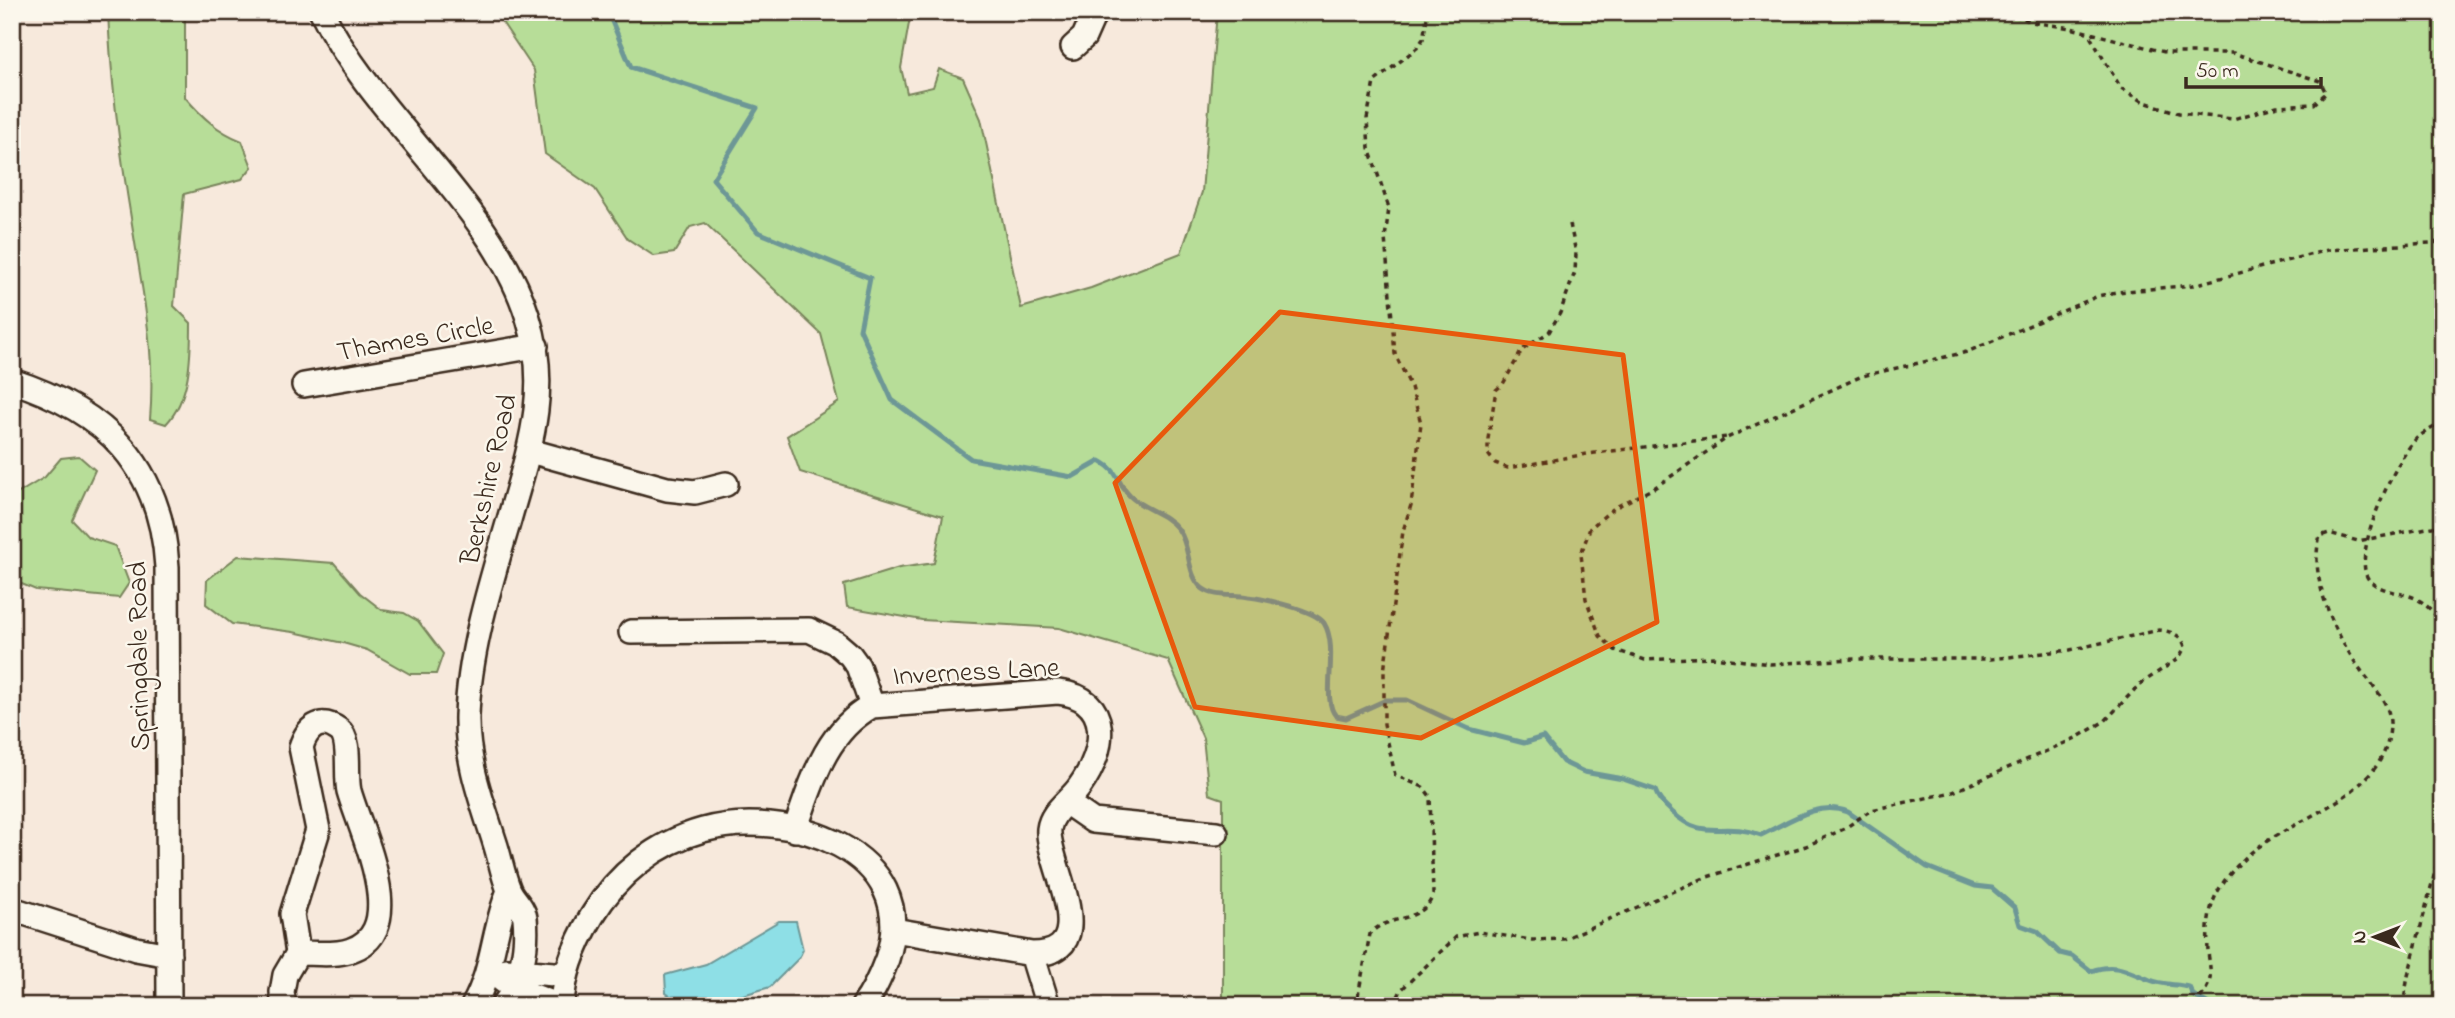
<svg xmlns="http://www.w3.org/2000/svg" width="2455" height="1018" font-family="'Indie Flower',sans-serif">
	<rect width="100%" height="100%" fill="#f7e9dc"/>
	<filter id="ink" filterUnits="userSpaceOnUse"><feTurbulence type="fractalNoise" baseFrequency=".0143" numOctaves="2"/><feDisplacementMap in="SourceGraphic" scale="14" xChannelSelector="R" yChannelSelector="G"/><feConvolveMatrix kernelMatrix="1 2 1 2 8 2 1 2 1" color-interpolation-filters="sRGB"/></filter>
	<g filter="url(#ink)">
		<path fill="#b7dd98" stroke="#79845b" stroke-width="2" d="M108,12H185V97C202,117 217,131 242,141L252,167L242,179L184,194L174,306L191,323C191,358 190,399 166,424L150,419C156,352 142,289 132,224C120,153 111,84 108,12Z
			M458,12H911L901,68L907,93L933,87L939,69L963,78L981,119L1021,308L1091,288L1181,253L1202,192L1217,12H2443V1006H1223V799L1209,794L1203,738L1168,660L1059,628L922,620L847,607L844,585L899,568L934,563L943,516L800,472L787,436L839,402L821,334L705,223L690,227L674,253L654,256L628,239L595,189L545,154L534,70L498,16H464Z
			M79,456L95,470L72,520L88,537L115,546L129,583L119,598L36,590L12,580V497L45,477L61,458Z
			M238,556L334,563L360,593L382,610L404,613L418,621L443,654L436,674H410L367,650L343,643L293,632L232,624L206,604L207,580Z"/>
		<path fill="#8edfe6" stroke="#6d9796" stroke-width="2" d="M779,921H796L803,950L799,958L770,987L719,1002L680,1003L666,993L665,975L706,964Z"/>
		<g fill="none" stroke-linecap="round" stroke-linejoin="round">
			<path stroke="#6d9796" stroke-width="5" d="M608,12L631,67L757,108L713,179L758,232L870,278L860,329L892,400L971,459L1072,477L1100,461C1120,472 1116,482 1130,496C1144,510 1166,513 1178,529C1191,546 1186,574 1202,588C1214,598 1235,594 1249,597C1265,599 1315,610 1324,623C1340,649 1320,699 1336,716L1346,718L1386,700H1407L1469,729L1524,743L1543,737L1563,762L1584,772L1623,779L1655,790C1659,801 1664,804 1672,812C1705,843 1722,820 1761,835C1789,822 1818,800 1848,812L1927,867L1975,886L1992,888L2015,908L2020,925L2037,931L2060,953L2072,956L2091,971C2117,962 2128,972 2150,980C2162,985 2177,984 2189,987L2193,995L2212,1006"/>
			<g stroke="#3b2a1e" stroke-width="28">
				<path id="minor" d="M322,12C373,118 494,206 528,318C551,390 529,450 509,520C491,582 469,651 467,716C466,760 482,802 495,843C500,858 503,876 509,890C513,899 524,908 525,918C528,946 521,984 503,1006
					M1073,47L1084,37L1095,12
					M12,381C106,411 161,466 167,567L169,1006
					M304,385L536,346
					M530,451L667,489L695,492L726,484
					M631,632L809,630L836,643L850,655L858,666L872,706
					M1067,803L1093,821L1216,833
					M795,830C812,782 825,732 872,706L1058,692C1113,698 1106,750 1080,786C1071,800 1051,811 1049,829C1046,863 1106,954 1032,954L894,930
					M12,909L136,949L169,955
					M1032,954L1048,1006
					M506,970L566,975
					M502,980L513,988L560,1006
					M284,1006L282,992L285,975L298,953L292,914L318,830L301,747C307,728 320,716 339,730C352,740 345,775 349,791C360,831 411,930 351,950C335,956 315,953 298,953
					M473,1006C494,969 493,928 509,891
					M562,1006C563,974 576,943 592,916C617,874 656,843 703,830C785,807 923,850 887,959C881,975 874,992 863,1006"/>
			</g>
			<path stroke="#3b2a1e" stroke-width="3.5" stroke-dasharray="5 5" stroke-linecap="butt" d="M2005,12L2032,22L2071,28L2168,53H2233L2320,81L2326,93L2314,104L2277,106L2233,119L2179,113L2144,102L2121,88L2088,33
				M1570,224L1576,253L1575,272L1560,313L1549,332L1522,350L1503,384L1496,390L1488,439V454L1495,463L1508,468L1587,454L1727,437
				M2443,422C2434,428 2423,432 2416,439C2396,459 2348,559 2370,581C2382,592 2401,592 2415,598C2426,603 2435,614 2443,624
				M1356,1006L1370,934C1386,914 1425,924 1433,894L1430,796L1423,787L1395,775L1384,724V672L1403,531L1411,505L1421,423L1411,387L1395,354L1385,238L1389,208L1369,148L1367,119L1374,82L1417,48L1423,39L1428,12
				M1394,1006L1401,990L1456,937L1479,932L1532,940L1564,939L1704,878L1806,846L1844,829L1871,810L1953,792L2076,738L2105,721L2139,685L2179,658L2185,647C2182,635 2171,631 2159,630L2070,650L1991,659H1854L1770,664L1713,657L1645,660L1615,650L1600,636L1586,599L1581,554L1590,528L1614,508L1654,488L1727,438L1862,376L1967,352L2098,296L2116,292L2193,285L2328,250L2443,242
				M2195,1006C2199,999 2206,991 2209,983C2212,974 2209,961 2208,952C2206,908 2213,889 2245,858C2288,817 2390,798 2390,723C2390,701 2369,682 2357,665C2334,631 2308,576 2320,536L2329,533L2358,541L2443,525
				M2403,1006L2408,976L2443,841"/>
			<use href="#minor" stroke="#fbf7ec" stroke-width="23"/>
		</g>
	</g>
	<path fill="#e8590c" fill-opacity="0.2" stroke="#e8590c" stroke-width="5" stroke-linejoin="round" d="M1280,312L1623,355L1657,622L1421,738L1195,707L1115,483Z"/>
	<g text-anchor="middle" stroke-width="5" stroke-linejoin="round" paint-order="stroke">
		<g font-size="28" fill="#3b2a1e" stroke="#fbf7ec">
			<text transform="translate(415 337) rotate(-10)" y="10">Thames Circle</text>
			<text transform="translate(487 479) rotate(-77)" y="10">Berkshire Road</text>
			<text transform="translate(137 656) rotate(-91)" y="10">Springdale Road</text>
			<text transform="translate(976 670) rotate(-3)" y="10">Inverness Lane</text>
		</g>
	</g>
	<rect width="2455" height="1018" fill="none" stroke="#fbf7ec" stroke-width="42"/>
	<rect x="21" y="21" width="2413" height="976" fill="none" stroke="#3b2a1e" stroke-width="2.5" filter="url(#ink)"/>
	<g transform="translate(2375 937) rotate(270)" stroke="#fbf7ec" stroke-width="5" paint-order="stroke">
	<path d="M0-5L12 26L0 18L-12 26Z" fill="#3b2a1e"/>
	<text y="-10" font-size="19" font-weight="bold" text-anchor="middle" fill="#3b2a1e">N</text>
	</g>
	<path d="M2186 77v10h135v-10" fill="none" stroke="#3b2a1e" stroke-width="3.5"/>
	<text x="2196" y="77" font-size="21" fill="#3b2a1e" stroke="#fbf7ec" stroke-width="5" paint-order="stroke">50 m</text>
</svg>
